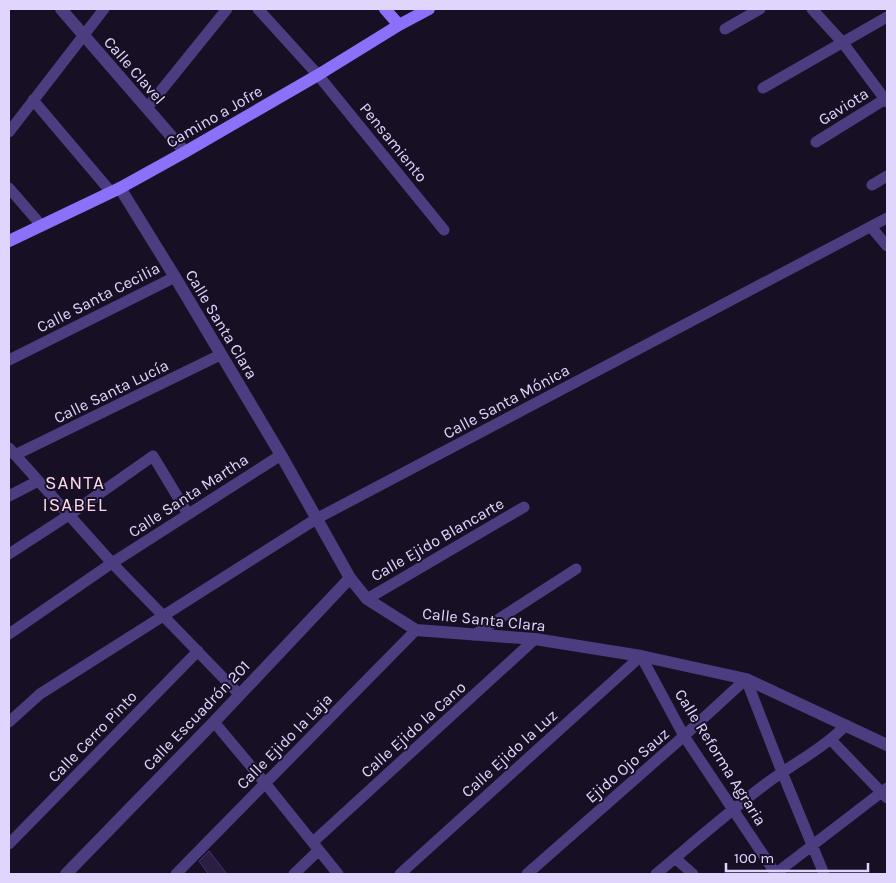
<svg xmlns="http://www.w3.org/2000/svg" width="896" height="883" font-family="Karla,sans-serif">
	<rect width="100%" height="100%" fill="#171025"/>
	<path fill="#2c1d45" stroke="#483070" d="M209,851L227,874H209L207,872L199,861Z"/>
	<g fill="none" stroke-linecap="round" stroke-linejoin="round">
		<path stroke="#4c3d81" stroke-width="11" d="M258,9L318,75L444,230
			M812,9L843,43L887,102
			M725,29L760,9
			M763,88L887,17
			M33,100L111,192
			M147,108L227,9
			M9,132L104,9
			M816,142L887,98
			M872,185L887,176
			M9,188L41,225
			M871,227L887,246
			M9,360L175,277
			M9,448L112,563L239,694
			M15,455L220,355
			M9,496L38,481
			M9,554L69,515L153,456L188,514
			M367,599L524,507
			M9,634L112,563L281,455
			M474,635L576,569
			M9,722L40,694L316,519L887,218
			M214,722L265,783L338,874
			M831,740L887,798
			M313,842L535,639
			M9,844L198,651
			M675,858L693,874
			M176,874L416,630
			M294,874L319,850
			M400,874L641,656L684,736L776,874
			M527,874L684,736L746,679L782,772L824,874
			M656,874C692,844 726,814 763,786C790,765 822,750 846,725
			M775,874L887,788"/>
		<path stroke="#4c3d81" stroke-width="12" d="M61,9L185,152
			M120,188L175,277L281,455L350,578L367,599L416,630L535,639L641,656L746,679L887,745
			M66,874L214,722L350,578"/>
		<path stroke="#8d70f9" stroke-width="12" d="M385,9L399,25
			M9,241L120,188L185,152L318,75L399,25L429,9"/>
	</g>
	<g text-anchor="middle" stroke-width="4" stroke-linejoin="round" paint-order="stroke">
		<g font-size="16" fill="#e1d5fd" stroke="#171025">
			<text transform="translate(135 70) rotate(49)" y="6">Calle Clavel</text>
			<text transform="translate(843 106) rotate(-32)" y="6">Gaviota</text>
			<text transform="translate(214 116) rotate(-30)" y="6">Camino a Jofre</text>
			<text transform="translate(394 142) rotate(51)" y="6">Pensamiento</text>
			<text transform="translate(98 297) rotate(-27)" y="6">Calle Santa Cecilia</text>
			<text transform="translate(222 324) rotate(59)" y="6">Calle Santa Clara</text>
			<text transform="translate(111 391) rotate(-26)" y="6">Calle Santa Lucía</text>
			<text transform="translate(506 401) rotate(-28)" y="6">Calle Santa Mónica</text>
			<text transform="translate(188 495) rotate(-33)" y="6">Calle Santa Martha</text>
			<text transform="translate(437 539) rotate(-30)" y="6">Calle Ejido Blancarte</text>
			<text transform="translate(484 619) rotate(6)" y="6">Calle Santa Clara</text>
			<text transform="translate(196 715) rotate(-46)" y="6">Calle Escuadrón 201</text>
			<text transform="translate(413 729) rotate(-42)" y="6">Calle Ejido la Cano</text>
			<text transform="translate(92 736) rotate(-46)" y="6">Calle Cerro Pinto</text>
			<text transform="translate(284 741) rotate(-45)" y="6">Calle Ejido la Laja</text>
			<text transform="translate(509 753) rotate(-42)" y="6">Calle Ejido la Luz</text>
			<text transform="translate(721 757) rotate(58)" y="6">Calle Reforma Agraria</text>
			<text transform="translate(627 765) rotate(-41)" y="6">Ejido Ojo Sauz</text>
		</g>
		<g font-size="19" letter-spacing="1" fill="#fdd7e8" stroke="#171025">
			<text x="75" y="489">SANTA<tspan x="75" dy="22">ISABEL</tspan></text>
		</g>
	</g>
	<rect width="896" height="883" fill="none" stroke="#e1d5fd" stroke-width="20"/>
	<path d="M726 863v8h142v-8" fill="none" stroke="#e1d5fd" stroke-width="2.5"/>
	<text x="734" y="863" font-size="15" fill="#e1d5fd" stroke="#171025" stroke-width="4" paint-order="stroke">100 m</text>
</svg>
